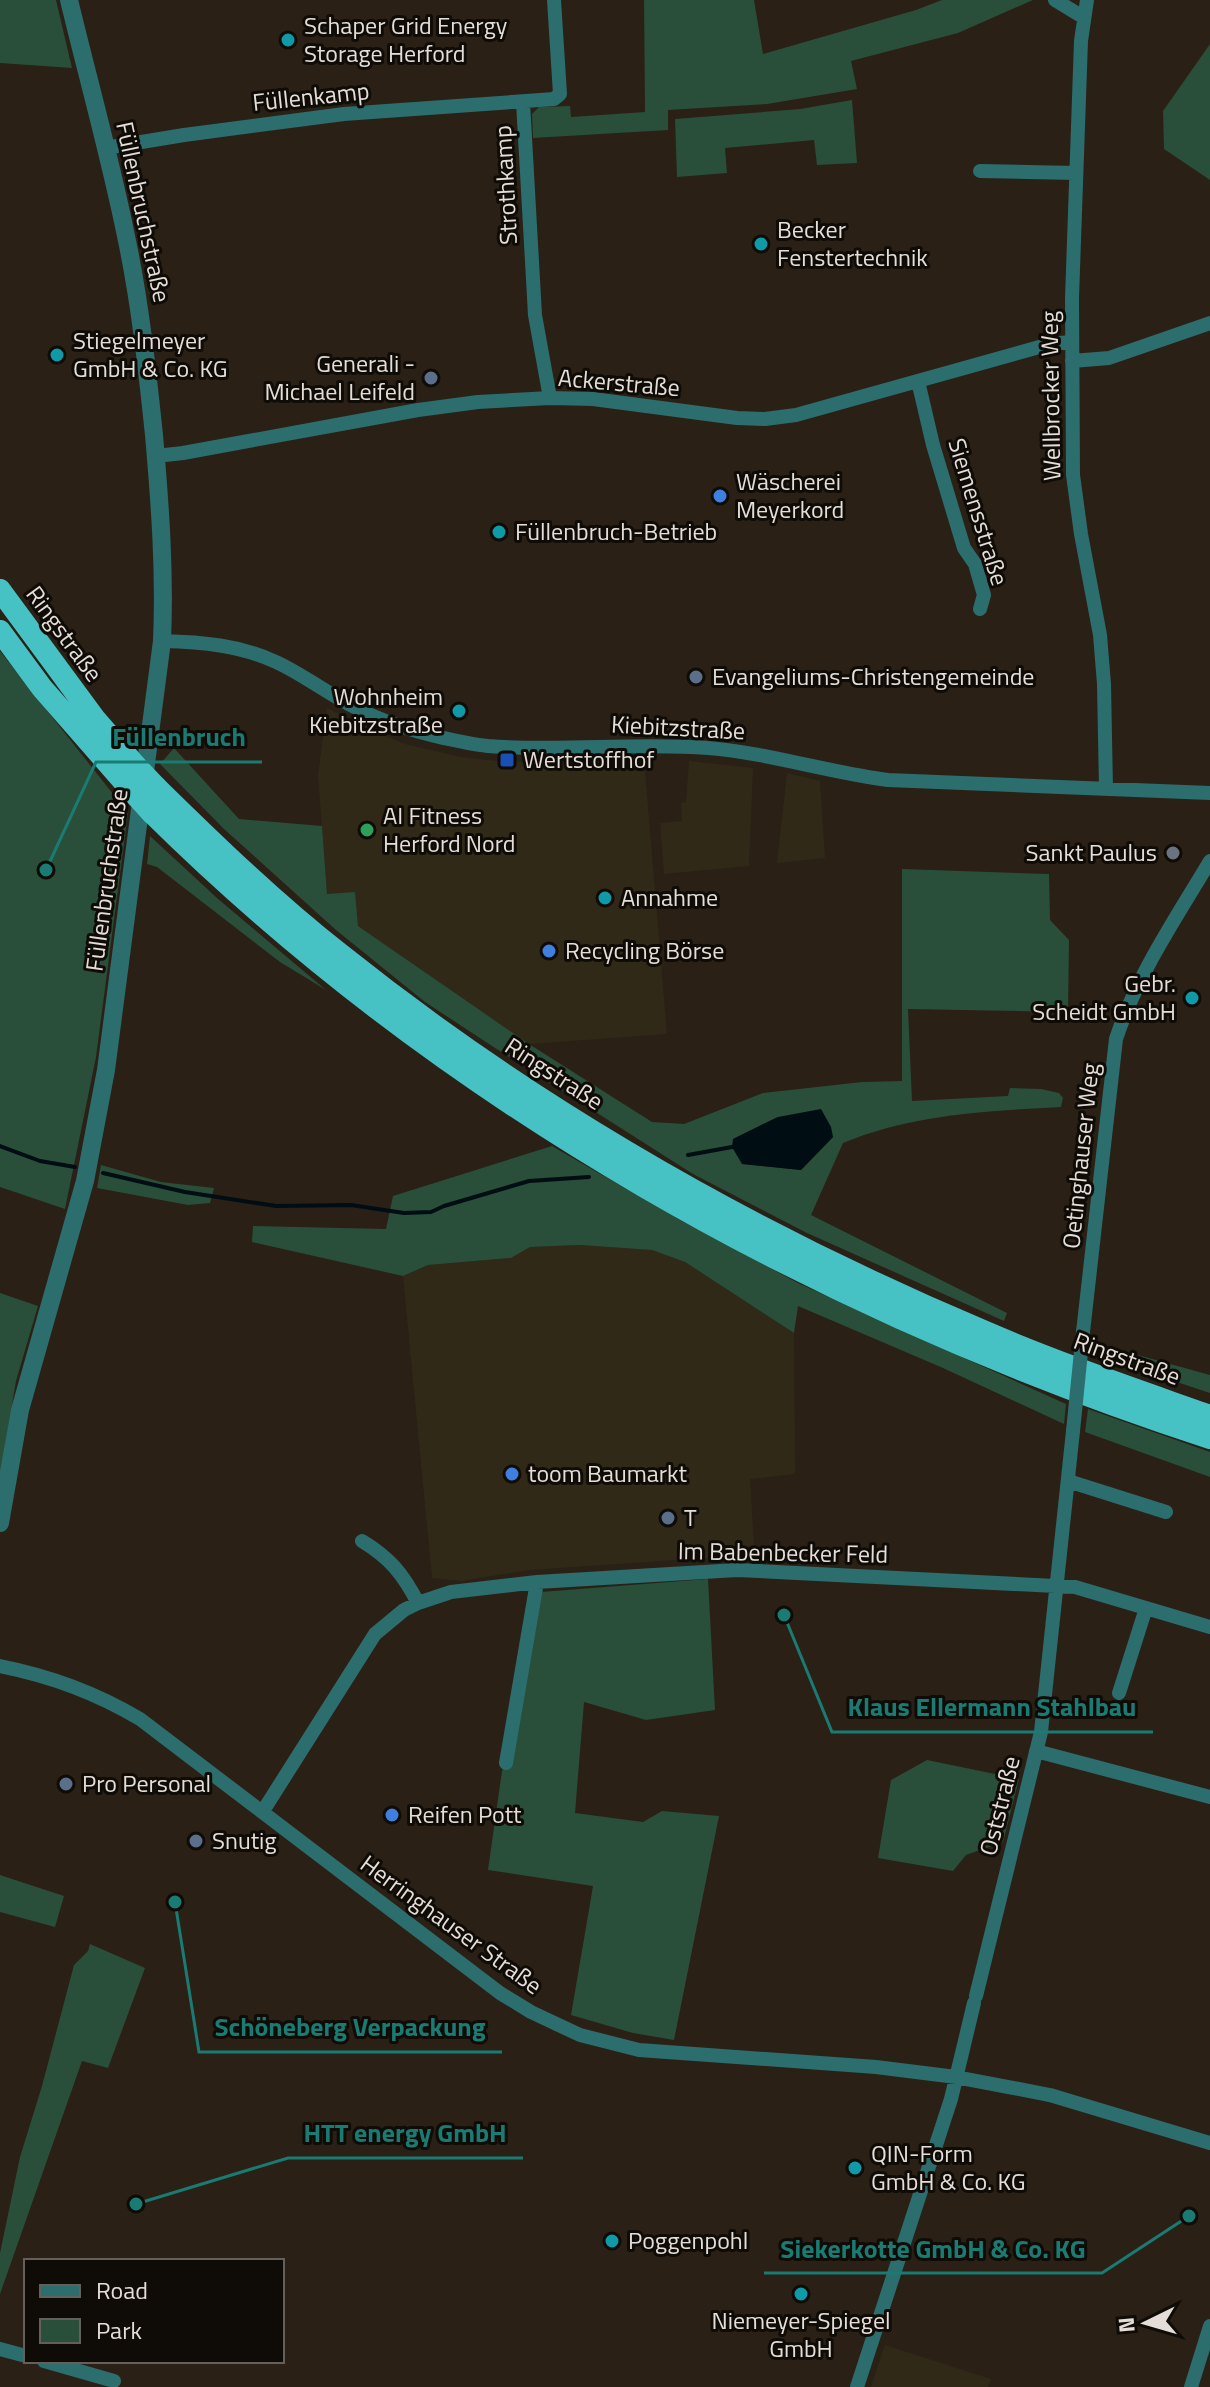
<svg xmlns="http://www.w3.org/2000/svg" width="1210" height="2387" font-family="'Titillium Web',sans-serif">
	<rect width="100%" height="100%" fill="#2a2016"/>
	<path fill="#302918" d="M327,708L360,725L405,744L461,757L496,761L527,762L644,760L667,1034L529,1044L358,926L327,894L318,775Z
		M689,761L753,768L749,866L664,874L660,823L682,821L681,803L686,802Z
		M787,773L820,781L825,858L777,863Z
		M580,1245L652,1250L685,1262L794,1333L795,1474L750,1479L755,1562L742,1558L690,1559L529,1570L461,1581L432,1578L403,1276L428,1265L511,1258L530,1247Z
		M885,2345L991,2379L988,2387H871Z"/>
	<path fill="#294e3a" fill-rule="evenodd" d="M0,0H56L72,68L0,63Z
		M644,0H754L763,54L916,10L942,0H1033L958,33L851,61L857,89L767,104L668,110V130L533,138L532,114L539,107L570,106L571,117L645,112Z
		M1210,44V180L1164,149L1163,111Z
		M852,100L857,163L817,165L814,140L725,148L727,173L677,177L675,119L800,109Z
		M0,651L128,813L96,1057L65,1209L0,1187Z
		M174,748L239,819L322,826L327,894L355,892L358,926L529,1044L652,1122L684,1124L763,1093L862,1082L902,1081V869L1049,874L1050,920L1069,940L1068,1012L908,1009L912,1101L1008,1096L1010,1088L1041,1089L1059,1093L1063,1098L1061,1107C987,1111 912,1114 843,1143L811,1215L1007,1313L1004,1321L807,1233L693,1174L492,1046L425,1002L336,930L224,829L160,764ZM778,1117L833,1137L801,1170L742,1164L733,1139Z
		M150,836L217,898L326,990L280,962L157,867L147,864Z
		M552,1146L680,1220L800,1284L1066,1404L1064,1424L943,1368L798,1306L794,1333L685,1262L652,1250L580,1245L530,1247L511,1258L428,1265L403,1276L252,1242L253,1226L386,1229L393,1196Z
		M101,1165L161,1182L214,1188L210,1203L188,1205L97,1188Z
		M0,1293L38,1306L16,1381L0,1475Z
		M1098,1344L1210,1375V1393L1096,1355Z
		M1088,1409L1210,1452V1477L1085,1432Z
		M708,1579L715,1710L646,1720L584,1702L575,1813L643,1822L662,1811L719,1816L674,2040L633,2033L571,2015L593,1886L488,1870L502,1771L511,1754L541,1592Z
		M927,1760L1019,1779L1003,1842L966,1855L953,1871L878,1858L891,1780Z
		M0,1875L64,1896L55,1927L0,1912Z
		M90,1944L145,1968L108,2068L82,2061L0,2294V2253L20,2157L42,2086L74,1965L88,1951Z"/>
	<path fill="#000d13" d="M821,1109L831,1127L833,1137L801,1170L742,1164L732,1147L733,1139L778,1117Z"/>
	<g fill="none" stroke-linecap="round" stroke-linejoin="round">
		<path stroke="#000d13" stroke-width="4" d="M0,1146L40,1161L75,1167
			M688,1155L732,1147
			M103,1173L185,1192L276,1206L351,1205L404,1213L431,1212L444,1206L529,1181L589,1177"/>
		<path stroke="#2c6d6e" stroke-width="14" d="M1055,0L1083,17
			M1087,0L1081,41L1072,298L1073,475L1081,534L1100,635L1104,684L1106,789
			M523,102L535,315L550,398
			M105,148L184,135L344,114L554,99L560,94L554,0
			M980,171L1076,173
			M1072,361L1109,358L1210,323
			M918,381L933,445L964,548L975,564L984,595L980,609
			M156,456L183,453L418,410L478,402L550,398L593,399L737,418L765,419L796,415L1050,344L1071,342
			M162,641C201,642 240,645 276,662C298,672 317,686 338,698C368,716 401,728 435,736C452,740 470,744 488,746C561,752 635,742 708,748C769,753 827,772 888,780L1210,793
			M1083,1332L1116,1039C1137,975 1176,918 1210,861
			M1068,1481L1166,1512
			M362,1541C390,1558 403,1574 418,1603
			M0,1666C51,1676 95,1692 140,1719L500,1993L531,2012L580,2035L639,2050L876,2067L956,2077L1050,2095L1210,2143
			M1119,1693L1146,1608
			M1036,1751L1210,1797
			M506,1763L537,1582
			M263,1811L375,1634L404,1610L418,1603L451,1592L537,1582L737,1570L1075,1587L1210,1627
			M976,1996L1041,1732L1073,1431
			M0,2349L26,2356
			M44,2361L114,2381
			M857,2387L951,2099L974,2003
			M1191,2387L1210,2326"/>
		<path stroke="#2c6d6e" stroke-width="18" d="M0,1523L20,1410L85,1181L106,1070L162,641C165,571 160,504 154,435C147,368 140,302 126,236C110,157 88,79 69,0"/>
		<path stroke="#46c2c4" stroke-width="22" d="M0,590L95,719L135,765
			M0,631L42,688L132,791
			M156,787C215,845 275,903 340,954C535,1110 754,1234 983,1331C1057,1363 1134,1389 1210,1416
			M152,813C446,1104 818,1310 1210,1438"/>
		<path stroke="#2c6d6e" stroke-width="14" d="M1073,1431L1083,1332"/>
		<path stroke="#46c2c4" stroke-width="22" d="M135,765L156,787
			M132,791L152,813"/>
	</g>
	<g fill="#0f9aa8" stroke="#0f0b07" stroke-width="3">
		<circle cx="288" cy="40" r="8"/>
		<circle cx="761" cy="244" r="8"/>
		<circle cx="57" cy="355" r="8"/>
		<circle cx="499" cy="532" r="8"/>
		<circle cx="459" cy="711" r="8"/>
		<circle cx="605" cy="898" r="8"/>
		<circle cx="1192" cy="998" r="8"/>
		<circle cx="855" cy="2168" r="8"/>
		<circle cx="612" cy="2241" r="8"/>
		<circle cx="801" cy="2294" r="8"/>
	</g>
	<g fill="#5c6f8a" stroke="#0f0b07" stroke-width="3">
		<circle cx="431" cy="378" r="8"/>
		<circle cx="696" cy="677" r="8"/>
		<circle cx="668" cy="1518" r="8"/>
		<circle cx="66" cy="1784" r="8"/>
		<circle cx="196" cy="1841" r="8"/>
	</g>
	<g fill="#3f7fe0" stroke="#0f0b07" stroke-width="3">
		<circle cx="720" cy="496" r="8"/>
		<circle cx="549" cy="951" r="8"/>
		<circle cx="512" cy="1474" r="8"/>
		<circle cx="392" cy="1815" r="8"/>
	</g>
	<rect fill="#1a4fb4" stroke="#0f0b07" stroke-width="3" x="499" y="752" width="16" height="16" rx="4"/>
	<circle fill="#2e9e5b" stroke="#0f0b07" stroke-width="3" cx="367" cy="830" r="8"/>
	<circle fill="#6b7280" stroke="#0f0b07" stroke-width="3" cx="1173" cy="853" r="8"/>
	<g text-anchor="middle" stroke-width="6" stroke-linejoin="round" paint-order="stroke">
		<g font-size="24" fill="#e5ded8" stroke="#0f0b07" text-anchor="start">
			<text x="304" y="34">Schaper Grid Energy<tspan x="304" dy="28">Storage Herford</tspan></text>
			<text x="777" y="238">Becker<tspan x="777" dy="28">Fenstertechnik</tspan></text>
			<text x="73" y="349">Stiegelmeyer<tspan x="73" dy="28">GmbH &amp; Co. KG</tspan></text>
			<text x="415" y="372" text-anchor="end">Generali -<tspan x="415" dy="28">Michael Leifeld</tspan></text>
			<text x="736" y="490">Wäscherei<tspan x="736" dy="28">Meyerkord</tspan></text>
			<text x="515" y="540">Füllenbruch-Betrieb</text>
			<text x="712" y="685">Evangeliums-Christengemeinde</text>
			<text x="443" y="705" text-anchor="end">Wohnheim<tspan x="443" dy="28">Kiebitzstraße</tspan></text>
			<text x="523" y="768">Wertstoffhof</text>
			<text x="383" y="824">AI Fitness<tspan x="383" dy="28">Herford Nord</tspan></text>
			<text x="1157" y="861" text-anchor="end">Sankt Paulus</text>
			<text x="621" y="906">Annahme</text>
			<text x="565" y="959">Recycling Börse</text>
			<text x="1176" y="992" text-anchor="end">Gebr.<tspan x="1176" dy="28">Scheidt GmbH</tspan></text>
			<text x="528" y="1482">toom Baumarkt</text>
			<text x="684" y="1526">T</text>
			<text x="82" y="1792">Pro Personal</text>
			<text x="408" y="1823">Reifen Pott</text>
			<text x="212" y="1849">Snutig</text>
			<text x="871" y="2162">QIN-Form<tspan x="871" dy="28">GmbH &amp; Co. KG</tspan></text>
			<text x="628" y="2249">Poggenpohl</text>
			<text x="801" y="2329" text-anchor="middle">Niemeyer-Spiegel<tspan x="801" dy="28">GmbH</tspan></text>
		</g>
		<g font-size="24" fill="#e5ded8" stroke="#0f0b07">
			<text transform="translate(311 97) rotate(-6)" y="8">Füllenkamp</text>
			<text transform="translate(506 185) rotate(-93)" y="8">Strothkamp</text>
			<text transform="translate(143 212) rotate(78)" y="8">Füllenbruchstraße</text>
			<text transform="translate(619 383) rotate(5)" y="8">Ackerstraße</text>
			<text transform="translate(1051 396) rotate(-91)" y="8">Wellbrocker Weg</text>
			<text transform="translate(978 512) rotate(73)" y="8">Siemensstraße</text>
			<text transform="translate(64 634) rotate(54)" y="8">Ringstraße</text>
			<text transform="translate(678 728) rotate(3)" y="8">Kiebitzstraße</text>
			<text transform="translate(107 880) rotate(-82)" y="8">Füllenbruchstraße</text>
			<text transform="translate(554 1074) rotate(33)" y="8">Ringstraße</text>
			<text transform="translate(1081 1156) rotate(-84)" y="8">Oetinghauser Weg</text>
			<text transform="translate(1127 1359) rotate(20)" y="8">Ringstraße</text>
			<text transform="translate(783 1553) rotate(1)" y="8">Im Babenbecker Feld</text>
			<text transform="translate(1000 1806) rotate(-76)" y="8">Oststraße</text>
			<text transform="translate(451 1925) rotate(36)" y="8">Herringhauser Straße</text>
		</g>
	</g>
	<path fill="none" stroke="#1a7b73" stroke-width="3" d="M46 870L96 762H262M784 1615L832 1732H1153M175 1902L199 2052H502M136 2204L288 2158H523M1189 2216L1102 2273H764"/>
	<g fill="#1a7b73" stroke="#0f0b07" stroke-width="3">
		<circle cx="46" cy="870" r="8"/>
		<circle cx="784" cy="1615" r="8"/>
		<circle cx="175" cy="1902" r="8"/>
		<circle cx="136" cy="2204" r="8"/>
		<circle cx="1189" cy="2216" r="8"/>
	</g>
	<g font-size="26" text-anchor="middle" font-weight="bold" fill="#1a7b73" stroke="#0f0b07" stroke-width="6" stroke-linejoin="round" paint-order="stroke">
		<text x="179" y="746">Füllenbruch</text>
		<text x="992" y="1716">Klaus Ellermann Stahlbau</text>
		<text x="350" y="2036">Schöneberg Verpackung</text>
		<text x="405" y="2142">HTT energy GmbH</text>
		<text x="933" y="2258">Siekerkotte GmbH &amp; Co. KG</text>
	</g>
	<rect x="24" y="2259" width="260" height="104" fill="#0f0b07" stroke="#655f5b" stroke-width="2"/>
	<rect x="40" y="2285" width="40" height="12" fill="#2c6d6e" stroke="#655f5b" stroke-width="2"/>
	<text x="96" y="2299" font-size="24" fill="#e5ded8">Road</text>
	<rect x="40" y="2319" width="40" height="24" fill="#294e3a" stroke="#655f5b" stroke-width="2"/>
	<text x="96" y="2339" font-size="24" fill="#e5ded8">Park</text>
	<g transform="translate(1146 2323) rotate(265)" stroke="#0f0b07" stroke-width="6" paint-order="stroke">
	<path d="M0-6L14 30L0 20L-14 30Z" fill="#e5ded8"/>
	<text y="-12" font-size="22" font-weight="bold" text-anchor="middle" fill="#e5ded8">N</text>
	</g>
</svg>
